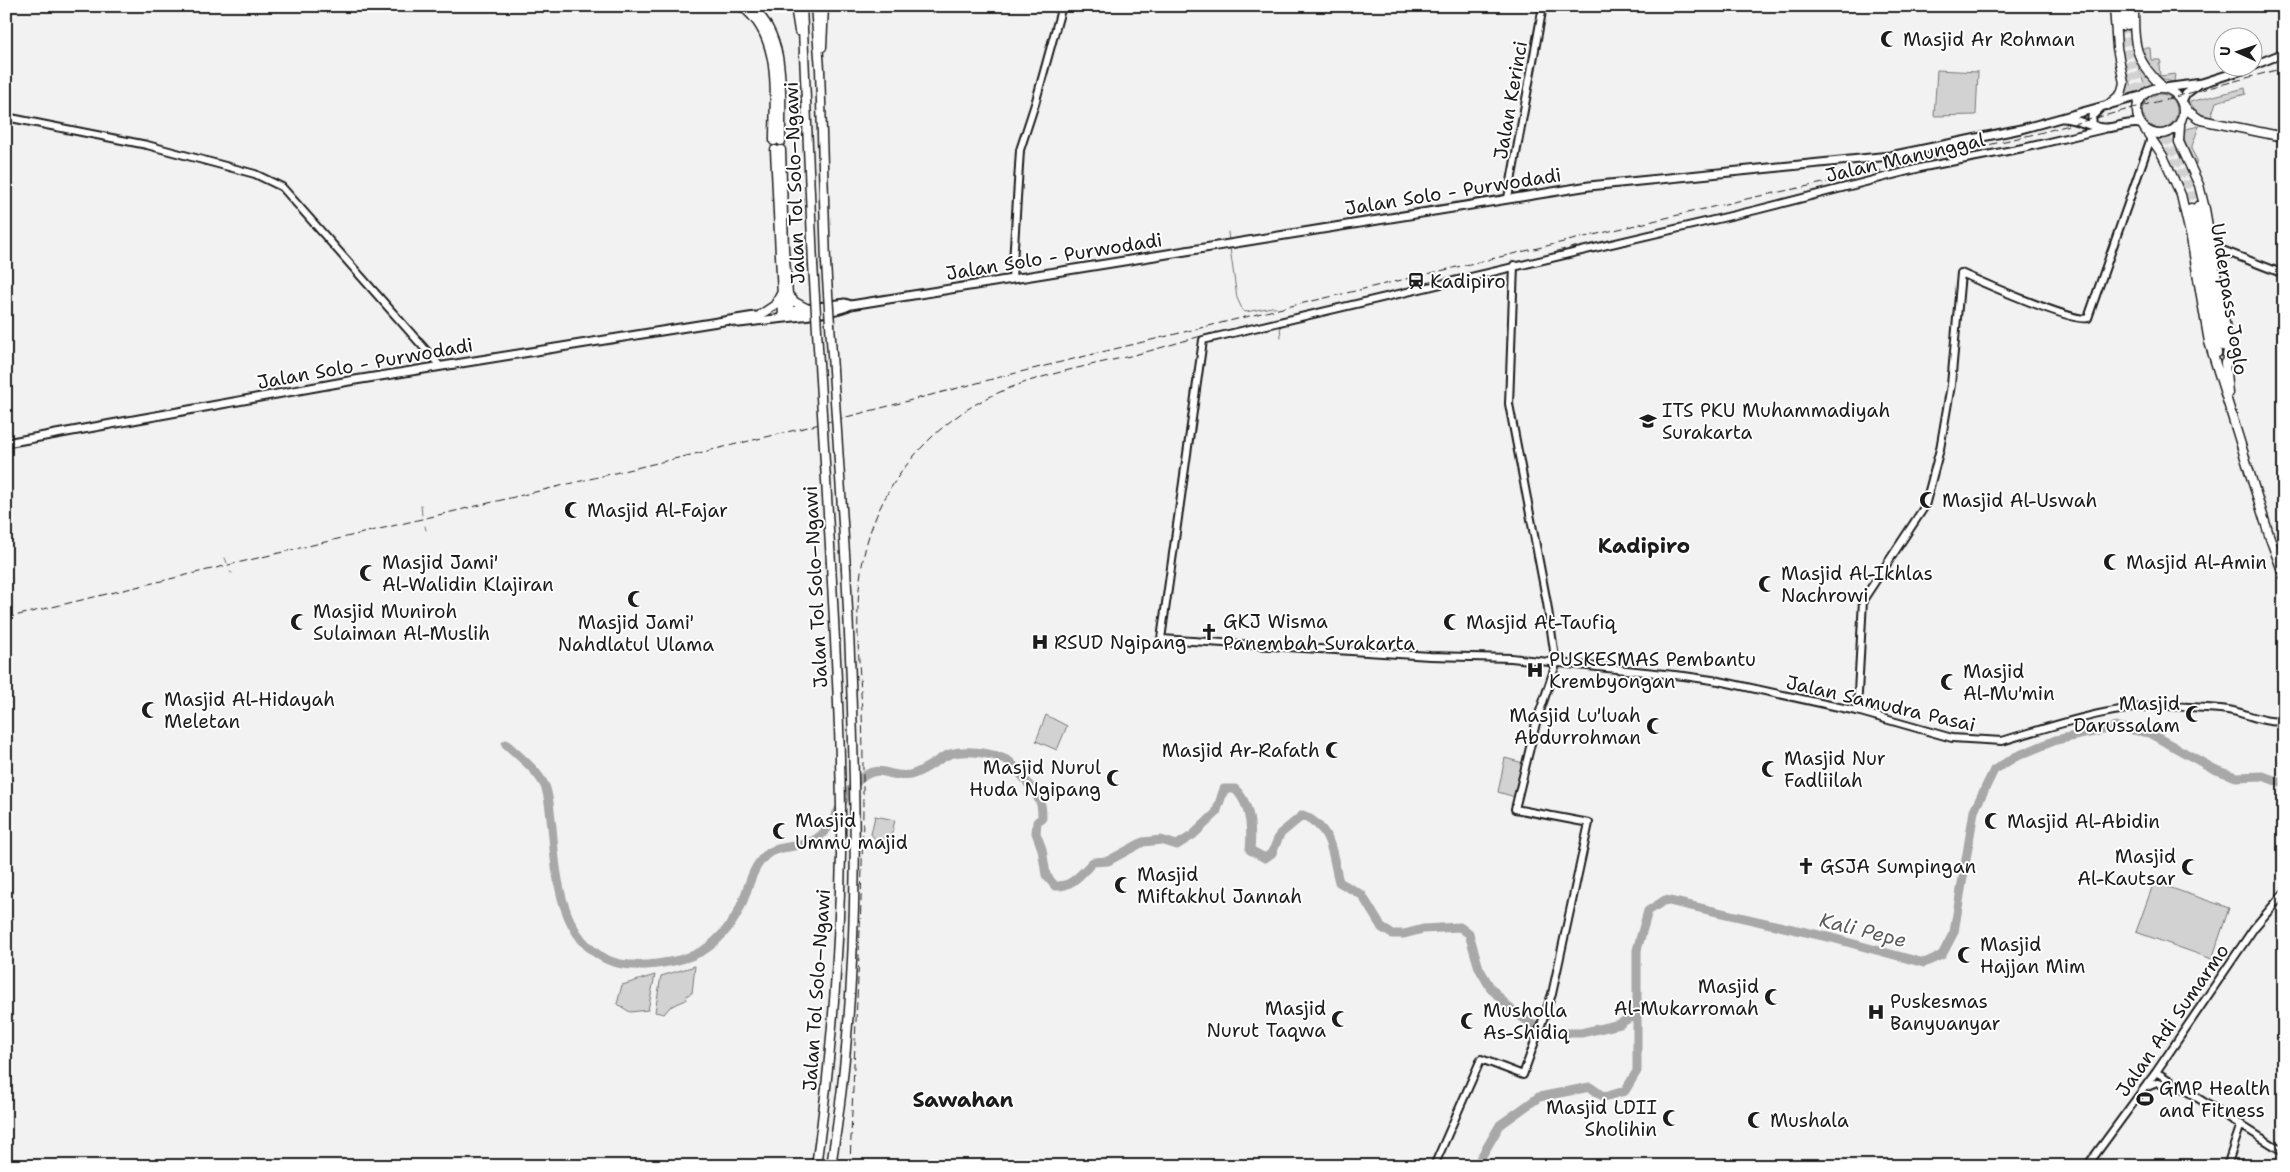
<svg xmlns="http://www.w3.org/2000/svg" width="2290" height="1172" font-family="'Shantell Sans',sans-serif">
	<rect width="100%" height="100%" fill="#f2f2f2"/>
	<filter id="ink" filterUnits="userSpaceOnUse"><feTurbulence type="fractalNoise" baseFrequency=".02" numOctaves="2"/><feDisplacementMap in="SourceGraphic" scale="10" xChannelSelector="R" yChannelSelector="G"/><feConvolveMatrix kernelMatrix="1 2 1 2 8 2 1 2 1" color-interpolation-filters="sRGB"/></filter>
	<g filter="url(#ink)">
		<path fill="#d2d2d2" stroke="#777" d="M2141,48H2150L2151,60H2160L2161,64H2159L2160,76L2175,74L2174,82C2156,80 2145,65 2141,48Z
			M2136,60L2145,74L2154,84L2126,97L2123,96L2127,73L2134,91L2145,86Z
			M1937,70L1978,72L1976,115L1934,116Z
			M2245,88L2246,94L2216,102L2211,117L2197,113L2190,102Z
			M2143 111a17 17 0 1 1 34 0a17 17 0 1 1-34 0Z
			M2199,126L2191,149L2197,160L2195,167L2183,137L2186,129Z
			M1046,715L1067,726L1057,750L1036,741Z
			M1505,758L1523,763L1515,797L1498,792Z
			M875,816L895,820L889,845L883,849L871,834Z
			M2154,882L2229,908L2212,959L2136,932Z
			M695,966L692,993L687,995L686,1000L670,1007L664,1014L655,1012L661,976Z
			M655,975L648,1010L630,1012L617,1004L622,985Z"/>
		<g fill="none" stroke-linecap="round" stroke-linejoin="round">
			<path stroke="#707070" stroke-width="1" d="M1228,232L1229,242
				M1230,248L1237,298L1243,311L1246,312L1272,307L1276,308
				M1280,325L1281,338
				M421,505L422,515
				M425,526L426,530
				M225,558L227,563
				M230,572L232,573"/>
			<path stroke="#a8a8a8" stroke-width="9" d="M506,744C519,756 537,770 545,786C550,798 550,814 552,827C556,872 559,938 608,960C632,971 682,963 704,950C718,941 732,925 739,910C748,893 750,869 766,855C779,844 801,849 816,839C837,825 841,795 860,779C881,762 889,779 910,775C924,772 937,759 950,754C966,749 992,753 1007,760C1014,763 1039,797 1041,805C1042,809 1042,814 1042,818L1037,822L1036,833L1042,849L1046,875L1055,886C1072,887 1081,874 1093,862L1108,861L1143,842L1161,840L1177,845L1193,835L1216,813L1224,789H1235C1251,804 1252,829 1250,850L1265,858L1272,853L1280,834L1303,815C1334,830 1331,852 1339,882L1362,895L1382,928L1392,934H1404L1423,929L1460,927L1469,934L1479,968L1490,987L1509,1008L1536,1027L1556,1033H1581L1620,1024L1638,1012
				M1476,1166L1500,1125L1539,1097L1590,1087L1604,1097L1625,1091L1637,1071V950L1648,911L1665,900L1832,938L1924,963L1942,955L1954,932L1974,811L1994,770L2015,757L2056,740L2117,727L2149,733L2214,769L2236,777L2263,776L2284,784"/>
			<path stroke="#d2d2d2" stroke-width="8" stroke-dasharray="8 4" stroke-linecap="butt" d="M2127,25C2129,42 2132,58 2137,74C2153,120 2183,159 2198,206
				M2121,26C2124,45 2126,64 2133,82C2150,126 2178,163 2191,208"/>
			<g stroke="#1c1c1c" stroke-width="10">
				<path id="secondary" d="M6,117L147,145L255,174L282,187L440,366
					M2104,129L2023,148L1924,167L1756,210L1203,340L1161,639L1430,656L1511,658L1684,676L1719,681L1857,711L1952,738L2002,741C2057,725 2113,705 2170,706C2189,707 2209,707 2228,710C2247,713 2264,724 2284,721
					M1508,198L1543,6
					M2212,246L2284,274
					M1012,279L1020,150L1035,104L1062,6
					M1857,711L1863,600L1925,506L1940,449L1951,385L1961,273C1979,281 2076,324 2088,318L2151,138
					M2156,1072L2284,1152
					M2147,1087L2157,1083L2173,1086
					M1434,1166L1481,1059L1523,1075L1552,994L1589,823L1515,809L1536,723L1556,664L1547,603L1509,404L1514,265
					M2087,1166L2156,1072L2254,928L2284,893
					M2227,1166L2241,1124"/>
			</g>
			<g stroke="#1c1c1c" stroke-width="11">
				<path id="primary" d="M2252,66L2284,53
					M2164,88L2202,83L2249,68
					M2182,102L2186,94L2199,84
					M2062,118C2077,118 2090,128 2105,128C2117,128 2129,121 2141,124
					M2095,126L2092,123V116L2101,107
					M785,312L845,303L851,305
					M731,321L739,323C766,319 830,316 851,305L1589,186L1890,156L2021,129L2144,95
					M6,443L349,381L755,316"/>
			</g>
			<g stroke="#1c1c1c" stroke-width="11">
				<path id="highway" d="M741,6C783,36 774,95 774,141
					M750,6C789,36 780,98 781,141
					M795,6L799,31
					M802,6L813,264
					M815,6L820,69L826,263
					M2121,6V26
					M2127,6V25
					M2134,6C2134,45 2134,61 2164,88
					M822,47L824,6
					M2137 111a23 23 0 1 1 46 0a23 23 0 1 1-46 0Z
					M2108,105L2121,94L2124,83L2117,48L2114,6
					M2184,105L2188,111L2201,120L2284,137
					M2180,125L2179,142L2199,185L2205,209L2226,329L2228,348L2226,365
					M2144,128L2163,156L2181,195L2191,238L2209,342L2270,538L2284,576
					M775,150L783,317
					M781,150L784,249L790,316
					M2198,206L2223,346
					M2191,208L2217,353
					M787,294L795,302L808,309
					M760,315L775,305L781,294
					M2225,363L2228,393
					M816,1166C831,1062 839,958 841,854C842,757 836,660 831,563
					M831,1166C864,968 856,768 846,569"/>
			</g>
			<use href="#secondary" stroke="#fff" stroke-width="6"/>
			<use href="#primary" stroke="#fff" stroke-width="7"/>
			<use href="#highway" stroke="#fff" stroke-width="8"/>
			<path stroke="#1c1c1c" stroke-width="1" stroke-dasharray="8 4" stroke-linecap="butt" d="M1557,251L1579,246
				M6,618L808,427L1008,375L1274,310L1755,197L1848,178L2039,133L2284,68
				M850,1166C854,1040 863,915 863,789C863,757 863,725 861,693C858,645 854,598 865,550C877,499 910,452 952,420C1004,380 1067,371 1130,356C1159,349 1188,339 1217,332"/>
			<g stroke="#1c1c1c" stroke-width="11" stroke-linecap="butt">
				<path id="highway-bridge" d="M826,263L846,569
					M813,264L831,563"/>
			</g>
			<use href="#highway-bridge" stroke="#fff" stroke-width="8"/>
		</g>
	</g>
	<defs>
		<g id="mosque-bare" transform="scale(1.35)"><path d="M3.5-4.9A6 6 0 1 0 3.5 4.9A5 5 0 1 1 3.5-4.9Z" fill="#1c1c1c" stroke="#fff" stroke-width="2.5" paint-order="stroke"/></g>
		<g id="station-bare" transform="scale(1.35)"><path d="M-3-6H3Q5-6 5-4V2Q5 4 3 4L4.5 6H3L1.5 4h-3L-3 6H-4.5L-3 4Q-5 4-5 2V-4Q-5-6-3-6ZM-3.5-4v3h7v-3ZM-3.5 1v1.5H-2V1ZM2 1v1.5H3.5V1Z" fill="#1c1c1c" stroke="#fff" stroke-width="2.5" paint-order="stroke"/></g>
		<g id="university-bare" transform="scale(1.35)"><path d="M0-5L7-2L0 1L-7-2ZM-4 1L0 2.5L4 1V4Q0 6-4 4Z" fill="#1c1c1c" stroke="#fff" stroke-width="2.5" paint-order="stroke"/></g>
		<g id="church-bare" transform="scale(1.35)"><path d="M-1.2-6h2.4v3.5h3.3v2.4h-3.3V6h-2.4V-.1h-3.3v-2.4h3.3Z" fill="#1c1c1c" stroke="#fff" stroke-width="2.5" paint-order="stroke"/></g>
		<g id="hospital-bare" transform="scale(1.35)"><path d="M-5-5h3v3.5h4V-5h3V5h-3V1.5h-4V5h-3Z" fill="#1c1c1c" stroke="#fff" stroke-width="2.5" paint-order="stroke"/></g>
		<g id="stadium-bare" transform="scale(1.35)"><path d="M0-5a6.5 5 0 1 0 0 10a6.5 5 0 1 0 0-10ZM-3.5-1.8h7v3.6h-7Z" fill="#1c1c1c" stroke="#fff" stroke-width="2.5" paint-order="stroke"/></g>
	</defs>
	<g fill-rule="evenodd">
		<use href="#mosque-bare" x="1889" y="39"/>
		<use href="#station-bare" x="1416" y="281"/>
		<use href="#university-bare" x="1648" y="421"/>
		<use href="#mosque-bare" x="1928" y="500"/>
		<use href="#mosque-bare" x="573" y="510"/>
		<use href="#mosque-bare" x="2112" y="562"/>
		<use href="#mosque-bare" x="368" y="573"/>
		<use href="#mosque-bare" x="1767" y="584"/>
		<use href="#mosque-bare" x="636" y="599"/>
		<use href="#mosque-bare" x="299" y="622"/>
		<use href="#mosque-bare" x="1452" y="622"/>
		<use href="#church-bare" x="1209" y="632"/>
		<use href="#hospital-bare" x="1040" y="642"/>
		<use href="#hospital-bare" x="1535" y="670"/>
		<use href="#mosque-bare" x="1949" y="682"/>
		<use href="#mosque-bare" x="150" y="710"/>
		<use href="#mosque-bare" x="2194" y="714"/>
		<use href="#mosque-bare" x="1655" y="726"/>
		<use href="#mosque-bare" x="1334" y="750"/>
		<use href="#mosque-bare" x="1770" y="769"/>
		<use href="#mosque-bare" x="1115" y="778"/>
		<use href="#mosque-bare" x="1993" y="821"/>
		<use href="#mosque-bare" x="781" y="831"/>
		<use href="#church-bare" x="1806" y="866"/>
		<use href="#mosque-bare" x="2190" y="867"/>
		<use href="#mosque-bare" x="1123" y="885"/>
		<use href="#mosque-bare" x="1966" y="955"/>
		<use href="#mosque-bare" x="1773" y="997"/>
		<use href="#hospital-bare" x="1876" y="1012"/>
		<use href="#mosque-bare" x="1340" y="1019"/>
		<use href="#mosque-bare" x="1469" y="1021"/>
		<use href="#stadium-bare" x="2145" y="1099"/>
		<use href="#mosque-bare" x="1671" y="1118"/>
		<use href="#mosque-bare" x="1756" y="1120"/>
	</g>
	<g text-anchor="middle" stroke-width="4" stroke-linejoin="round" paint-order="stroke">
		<g font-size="19" fill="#1c1c1c" stroke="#fff" text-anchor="start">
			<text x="1903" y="46">Masjid Ar Rohman</text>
			<text x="1430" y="288">Kadipiro</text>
			<text x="1662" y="417">ITS PKU Muhammadiyah<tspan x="1662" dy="22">Surakarta</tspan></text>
			<text x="1942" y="507">Masjid Al-Uswah</text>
			<text x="587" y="517">Masjid Al-Fajar</text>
			<text x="382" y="569">Masjid Jami'<tspan x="382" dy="22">Al-Walidin Klajiran</tspan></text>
			<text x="2126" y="569">Masjid Al-Amin</text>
			<text x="1781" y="580">Masjid Al-Ikhlas<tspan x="1781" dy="22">Nachrowi</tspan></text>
			<text x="313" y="618">Masjid Muniroh<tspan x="313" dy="22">Sulaiman Al-Muslih</tspan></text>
			<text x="1223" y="628">GKJ Wisma<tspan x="1223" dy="22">Panembah Surakarta</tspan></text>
			<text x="636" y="629" text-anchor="middle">Masjid Jami'<tspan x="636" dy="22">Nahdlatul Ulama</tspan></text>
			<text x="1466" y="629">Masjid At-Taufiq</text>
			<text x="1054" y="649">RSUD Ngipang</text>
			<text x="1549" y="666">PUSKESMAS Pembantu<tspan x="1549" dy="22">Krembyongan</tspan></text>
			<text x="1963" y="678">Masjid<tspan x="1963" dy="22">Al-Mu'min</tspan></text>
			<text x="164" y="706">Masjid Al-Hidayah<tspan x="164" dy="22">Meletan</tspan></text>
			<text x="2180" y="710" text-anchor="end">Masjid<tspan x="2180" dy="22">Darussalam</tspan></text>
			<text x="1641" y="722" text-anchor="end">Masjid Lu'luah<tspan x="1641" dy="22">Abdurrohman</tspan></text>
			<text x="1320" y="757" text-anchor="end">Masjid Ar-Rafath</text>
			<text x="1784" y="765">Masjid Nur<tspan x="1784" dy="22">Fadliilah</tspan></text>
			<text x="1101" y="774" text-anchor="end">Masjid Nurul<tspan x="1101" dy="22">Huda Ngipang</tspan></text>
			<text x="795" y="827">Masjid<tspan x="795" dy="22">Ummu majid</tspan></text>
			<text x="2007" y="828">Masjid Al-Abidin</text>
			<text x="2176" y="863" text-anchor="end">Masjid<tspan x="2176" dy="22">Al-Kautsar</tspan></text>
			<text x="1820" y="873">GSJA Sumpingan</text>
			<text x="1137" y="881">Masjid<tspan x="1137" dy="22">Miftakhul Jannah</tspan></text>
			<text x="1980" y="951">Masjid<tspan x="1980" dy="22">Hajjan Mim</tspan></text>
			<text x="1759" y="993" text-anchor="end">Masjid<tspan x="1759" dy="22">Al-Mukarromah</tspan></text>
			<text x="1890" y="1008">Puskesmas<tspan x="1890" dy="22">Banyuanyar</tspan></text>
			<text x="1326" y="1015" text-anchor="end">Masjid<tspan x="1326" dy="22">Nurut Taqwa</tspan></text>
			<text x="1483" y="1017">Musholla<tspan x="1483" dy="22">As-Shidiq</tspan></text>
			<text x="2159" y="1095">GMP Health<tspan x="2159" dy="22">and Fitness</tspan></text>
			<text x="1657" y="1114" text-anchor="end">Masjid LDII<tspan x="1657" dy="22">Sholihin</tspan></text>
			<text x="1770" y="1127">Mushala</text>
		</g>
		<g font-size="19" fill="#1c1c1c" stroke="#fff">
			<text transform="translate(1510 100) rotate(-80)" y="7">Jalan Kerinci</text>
			<text transform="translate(1905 157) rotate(-13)" y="7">Jalan Manunggal</text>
			<text transform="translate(794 183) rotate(-92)" y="7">Jalan Tol Solo–Ngawi</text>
			<text transform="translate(1453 191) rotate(-9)" y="7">Jalan Solo - Purwodadi</text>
			<text transform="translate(1054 256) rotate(-9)" y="7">Jalan Solo - Purwodadi</text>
			<text transform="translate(2230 299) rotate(81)" y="7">Underpass Joglo</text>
			<text transform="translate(365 363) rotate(-10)" y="7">Jalan Solo - Purwodadi</text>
			<text transform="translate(815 587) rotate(-93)" y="7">Jalan Tol Solo–Ngawi</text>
			<text transform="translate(1881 703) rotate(13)" y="7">Jalan Samudra Pasai</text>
			<text transform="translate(816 990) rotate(-86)" y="7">Jalan Tol Solo–Ngawi</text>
			<text transform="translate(2172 1020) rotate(-55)" y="7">Jalan Adi Sumarmo</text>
		</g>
		<g font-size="20" font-style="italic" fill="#5b5b5b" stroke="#fff">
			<text transform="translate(1863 930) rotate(14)" y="7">Kali Pepe</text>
		</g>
		<g font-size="21" font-weight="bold" fill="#1c1c1c" stroke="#fff">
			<text x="1644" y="553">Kadipiro</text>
			<text x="963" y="1107">Sawahan</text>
		</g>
	</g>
	<rect width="2290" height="1172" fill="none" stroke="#fff" stroke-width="25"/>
	<rect x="12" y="12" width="2265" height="1147" fill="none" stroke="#1c1c1c" stroke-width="2" filter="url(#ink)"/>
	<g transform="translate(2238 52) rotate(273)"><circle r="24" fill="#ffffff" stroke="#a4a4a4"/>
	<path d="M0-4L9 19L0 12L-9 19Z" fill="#1c1c1c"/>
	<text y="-8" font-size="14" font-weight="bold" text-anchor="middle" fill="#1c1c1c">U</text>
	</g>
</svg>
